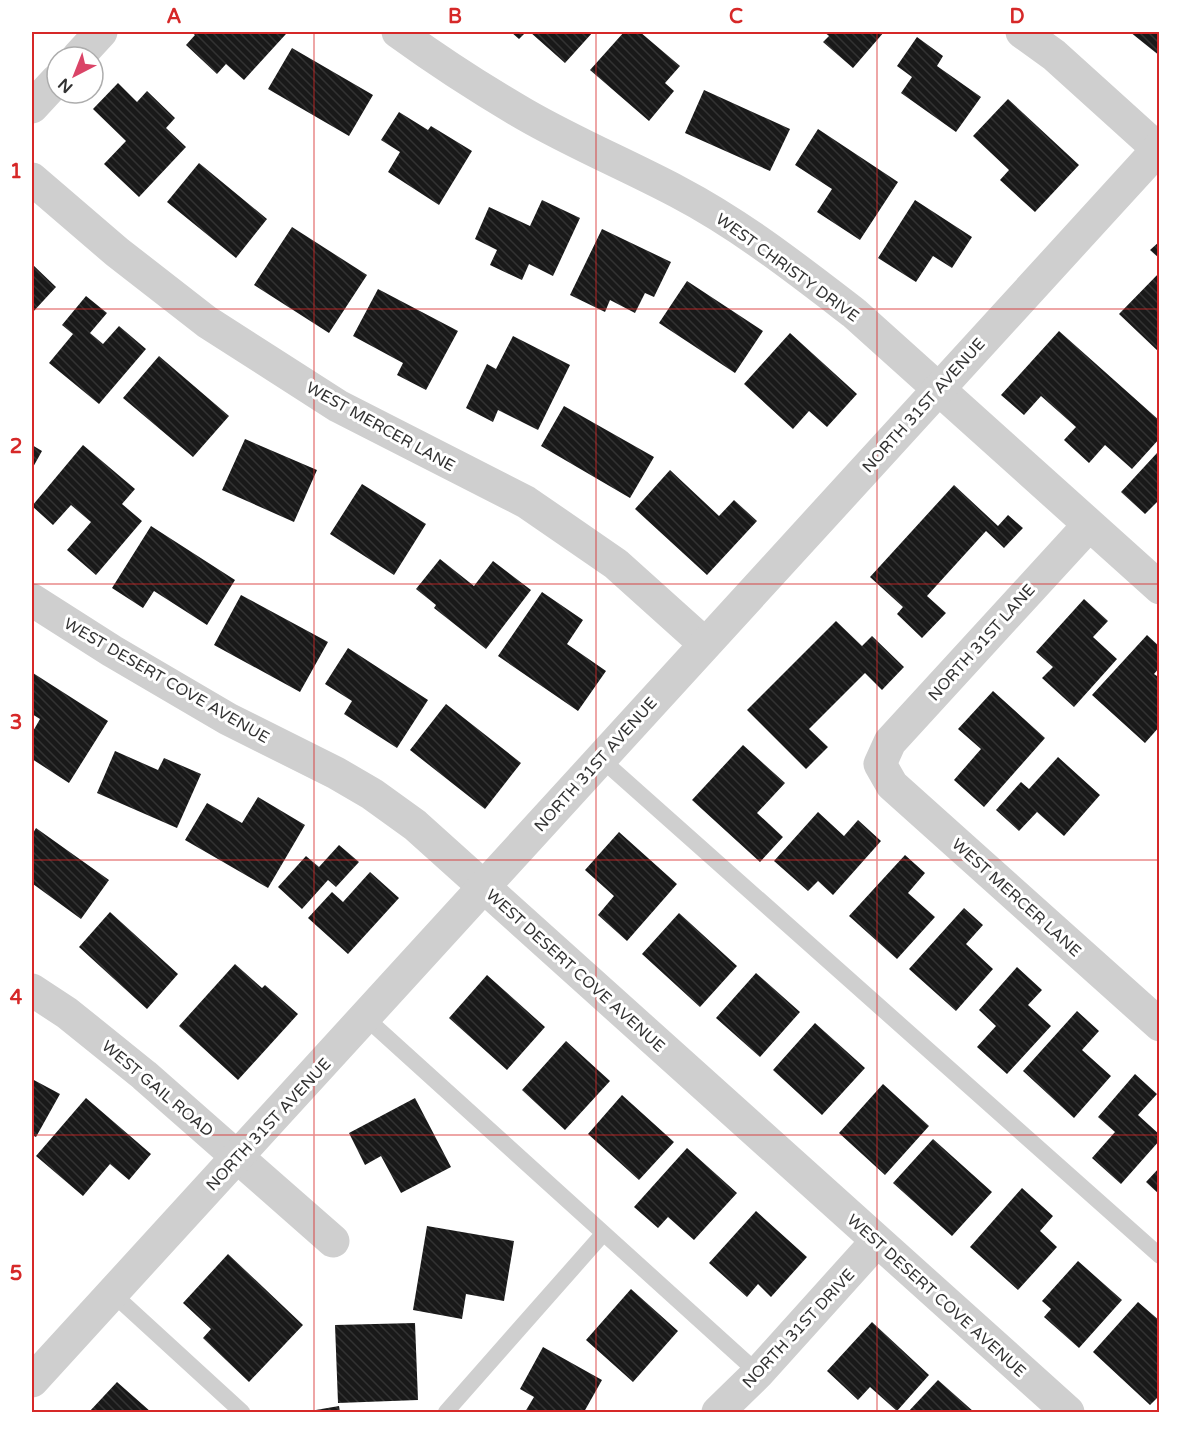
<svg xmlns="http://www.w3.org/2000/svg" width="1191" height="1444" font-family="'Varela Round',sans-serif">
	<defs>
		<pattern id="building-back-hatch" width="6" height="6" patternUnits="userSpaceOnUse" patternTransform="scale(1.5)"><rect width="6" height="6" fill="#191919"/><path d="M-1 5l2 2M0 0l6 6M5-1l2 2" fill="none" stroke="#323232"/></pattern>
	</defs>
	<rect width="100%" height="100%" fill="#fff"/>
	<path fill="url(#building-back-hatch)" d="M191,32H244L247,34L250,32H284L286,34L244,80L226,64L217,74L186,45L195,35Z
		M511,32H526L519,39Z
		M530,32H593L565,63Z
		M624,32H640L680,66L665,83L674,91L649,121L590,70Z
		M824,32H884L853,68L823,42L829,36Z
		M1130,32H1160V56Z
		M917,37L943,56L937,66L981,97L956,132L901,93L912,77L897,66Z
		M292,48L373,95L349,136L268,89Z
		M118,83L137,102L147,91L175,118L166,128L186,147L139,197L104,164L126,141L93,109Z
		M704,90L790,129L770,171L685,133Z
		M1008,99L1079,165L1035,212L1000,180L1009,170L973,136Z
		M399,112L428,130L431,126L472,151L439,205L388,172L400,152L381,140Z
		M818,129L898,182L860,240L817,212L832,189L795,165Z
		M199,163L267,219L236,258L167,202Z
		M542,200L580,218L553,276L529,264L522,280L490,265L497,250L475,239L489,207L530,226Z
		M915,200L972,237L952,268L933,256L916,282L878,258Z
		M292,227L367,275L329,333L254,285Z
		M602,229L671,262L654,297L645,293L635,313L610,300L605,312L570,295Z
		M1160,241V259L1150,250Z
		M32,264L56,287L32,313Z
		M1160,272V353L1119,314Z
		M687,281L763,331L735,373L659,323Z
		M378,289L458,331L426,390L397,375L403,363L353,336Z
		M86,296L107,313L90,333L103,344L119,326L146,349L99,404L49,363L73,334L62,325Z
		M1059,331L1160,421V438L1132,469L1105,445L1089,463L1064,440L1076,427L1041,396L1024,415L1001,395Z
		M790,333L857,394L827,427L809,411L793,429L744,384Z
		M513,336L570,365L538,430L498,410L493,422L466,408L487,364L496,369Z
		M159,356L229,416L193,457L123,398Z
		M564,406L654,457L630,498L541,446Z
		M245,439L317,470L294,522L222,490Z
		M32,445L42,451L32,469Z
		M83,445L135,489L122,504L142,521L96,575L67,550L91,522L71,505L53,525L32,506Z
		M1157,453L1160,455V499L1145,514L1121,492Z
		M670,470L719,516L734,500L757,521L707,575L635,509Z
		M362,484L426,524L394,575L330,534Z
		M954,485L998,526L1008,515L1023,528L1004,548L986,531L927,596L946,613L922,638L897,614L903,607L870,577Z
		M151,526L235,580L207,625L154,591L143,608L112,588Z
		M440,559L474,586L493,561L531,590L486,649L434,608L436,605L416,589Z
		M542,592L583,620L567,644L606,671L578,711L498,656Z
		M241,595L328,642L300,692L214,645Z
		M1084,599L1108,621L1093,637L1117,659L1074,707L1042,678L1053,667L1036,652Z
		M836,621L862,646L872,636L904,667L882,690L865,673L809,729L828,747L806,769L747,710Z
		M1147,635L1160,647V667L1154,674L1160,678V726L1145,743L1092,695Z
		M348,648L428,700L397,748L344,714L352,701L325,684Z
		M33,673L108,721L69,783L32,759V733L40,719L32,714Z
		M993,691L1045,738L984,807L954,780L981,749L958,729Z
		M446,704L521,763L485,809L410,750Z
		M743,745L785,783L757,813L783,837L760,862L692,800Z
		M115,751L158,770L164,758L201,774L177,828L97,793Z
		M1058,757L1100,795L1064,836L1037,812L1019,831L996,810L1021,782L1029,789Z
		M258,797L305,825L268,888L185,840L207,803L242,823Z
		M818,812L844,836L858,820L881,841L833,895L818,881L808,891L774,861Z
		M36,828L109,880L81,919L33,884L32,887V835Z
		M619,832L677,884L627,941L598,915L614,896L585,870Z
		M339,845L359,862L336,887L328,880L302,909L278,887L306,856L319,867Z
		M905,855L925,873L908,893L935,917L897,959L849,916Z
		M370,872L399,898L348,954L308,918L332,892L343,902Z
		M964,908L983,925L966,944L993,969L956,1011L909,969Z
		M110,912L178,974L147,1009L79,947Z
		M679,913L737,966L700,1007L642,954Z
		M235,964L262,988L265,985L298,1014L238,1080L179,1026Z
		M1017,967L1042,990L1028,1005L1051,1026L1007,1074L977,1047L996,1026L979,1010Z
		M756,973L800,1012L760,1057L716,1018Z
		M487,975L545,1027L507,1070L449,1018Z
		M1077,1011L1099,1031L1082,1050L1111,1076L1074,1118L1023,1071Z
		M815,1023L865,1068L822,1115L773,1070Z
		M566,1041L610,1081L565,1130L522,1090Z
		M1135,1074L1157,1094L1138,1115L1160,1135V1140L1121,1184L1092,1158L1115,1132L1098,1117Z
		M32,1079L60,1094L36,1137L32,1135Z
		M883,1084L929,1126L885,1175L839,1133Z
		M622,1095L674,1142L639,1180L588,1134Z
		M86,1098L151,1154L129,1180L110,1164L83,1196L36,1156Z
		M415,1098L451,1167L401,1193L381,1156L365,1165L349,1133Z
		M933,1139L992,1192L952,1236L893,1183Z
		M687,1148L737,1193L694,1240L668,1217L658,1228L634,1207Z
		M1160,1167V1195L1146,1182Z
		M1022,1188L1053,1216L1040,1231L1057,1247L1018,1290L970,1247Z
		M756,1211L807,1257L771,1297L758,1284L747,1297L709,1263Z
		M427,1226L514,1241L504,1301L466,1294L462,1319L413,1310Z
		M228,1254L303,1325L249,1382L203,1338L211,1329L183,1303Z
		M1078,1261L1122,1300L1079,1348L1044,1317L1051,1309L1042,1301Z
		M631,1289L678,1331L633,1382L586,1340Z
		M1138,1302L1160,1321V1395L1150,1405L1093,1352Z
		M872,1322L929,1375L897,1411L870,1387L858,1400L827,1371Z
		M415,1323L418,1400L338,1403L335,1325Z
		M543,1347L602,1380L584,1412H525L534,1397L520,1389Z
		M938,1380L974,1412H908Z
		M117,1382L151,1412H89Z
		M339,1406L340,1412H310V1411Z"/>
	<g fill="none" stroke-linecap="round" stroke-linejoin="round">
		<path stroke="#cfcfcf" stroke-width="16" d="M600,758L1160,1256
			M366,1018L758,1373
			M112,1293L242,1412
			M446,1412L603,1234"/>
		<path stroke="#cfcfcf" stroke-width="33" d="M398,32C438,61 481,89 524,114C574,143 627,165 678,192C741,225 798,270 854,313L1160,588
			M1022,32L1054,55L1158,149
			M78,57L101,32
			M32,107L57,80
			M32,179L117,252L207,322L338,406L526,502L616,564L705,644
			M1089,525L890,742L880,764L892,785L1160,1025
			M32,600L112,651L228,719L336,773L372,794L415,825L1068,1412
			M32,990L67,1013L144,1075L333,1241
			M718,1412L758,1373L877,1241"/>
		<path stroke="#cfcfcf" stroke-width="33" d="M32,1381C408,970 783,558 1160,147"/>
	</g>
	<path fill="none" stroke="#d62828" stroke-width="1.5" stroke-opacity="0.55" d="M314,32V1412M596,32V1412M877,32V1412M32,309H1160M32,584H1160M32,860H1160M32,1135H1160"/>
	<g text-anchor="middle" stroke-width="6" stroke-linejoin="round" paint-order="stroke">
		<g font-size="16" fill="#323232" stroke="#fff">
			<text transform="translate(788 267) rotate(36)" y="6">WEST CHRISTY DRIVE</text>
			<text transform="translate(923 405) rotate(-48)" y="6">NORTH 31ST AVENUE</text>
			<text transform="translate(381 426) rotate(29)" y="6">WEST MERCER LANE</text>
			<text transform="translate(981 642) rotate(-48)" y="6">NORTH 31ST LANE</text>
			<text transform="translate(167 680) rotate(30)" y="6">WEST DESERT COVE AVENUE</text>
			<text transform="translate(595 764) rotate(-48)" y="6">NORTH 31ST AVENUE</text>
			<text transform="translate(1017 897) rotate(42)" y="6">WEST MERCER LANE</text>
			<text transform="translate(576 970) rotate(42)" y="6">WEST DESERT COVE AVENUE</text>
			<text transform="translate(158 1088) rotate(40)" y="6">WEST GAIL ROAD</text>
			<text transform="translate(268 1124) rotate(-47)" y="6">NORTH 31ST AVENUE</text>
			<text transform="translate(937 1295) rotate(42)" y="6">WEST DESERT COVE AVENUE</text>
			<text transform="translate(798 1328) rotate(-47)" y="6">NORTH 31ST DRIVE</text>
		</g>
	</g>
	<rect width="1191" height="1444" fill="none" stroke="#ffffff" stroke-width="66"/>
	<g transform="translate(75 75) rotate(222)"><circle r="28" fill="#ffffff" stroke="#adadad" stroke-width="1.5"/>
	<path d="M0-4.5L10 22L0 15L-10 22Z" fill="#da4467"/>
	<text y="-9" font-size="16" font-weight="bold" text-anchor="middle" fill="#323232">N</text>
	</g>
	<rect x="33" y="33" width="1125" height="1378" fill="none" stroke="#d62828" stroke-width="2"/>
	<g font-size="20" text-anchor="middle" font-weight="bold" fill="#d62828">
		<text x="174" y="23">A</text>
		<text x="455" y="23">B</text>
		<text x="736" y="23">C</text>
		<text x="1017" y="23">D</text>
		<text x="16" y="178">1</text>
		<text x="16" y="453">2</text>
		<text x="16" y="729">3</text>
		<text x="16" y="1004">4</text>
		<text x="16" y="1280">5</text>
	</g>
</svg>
